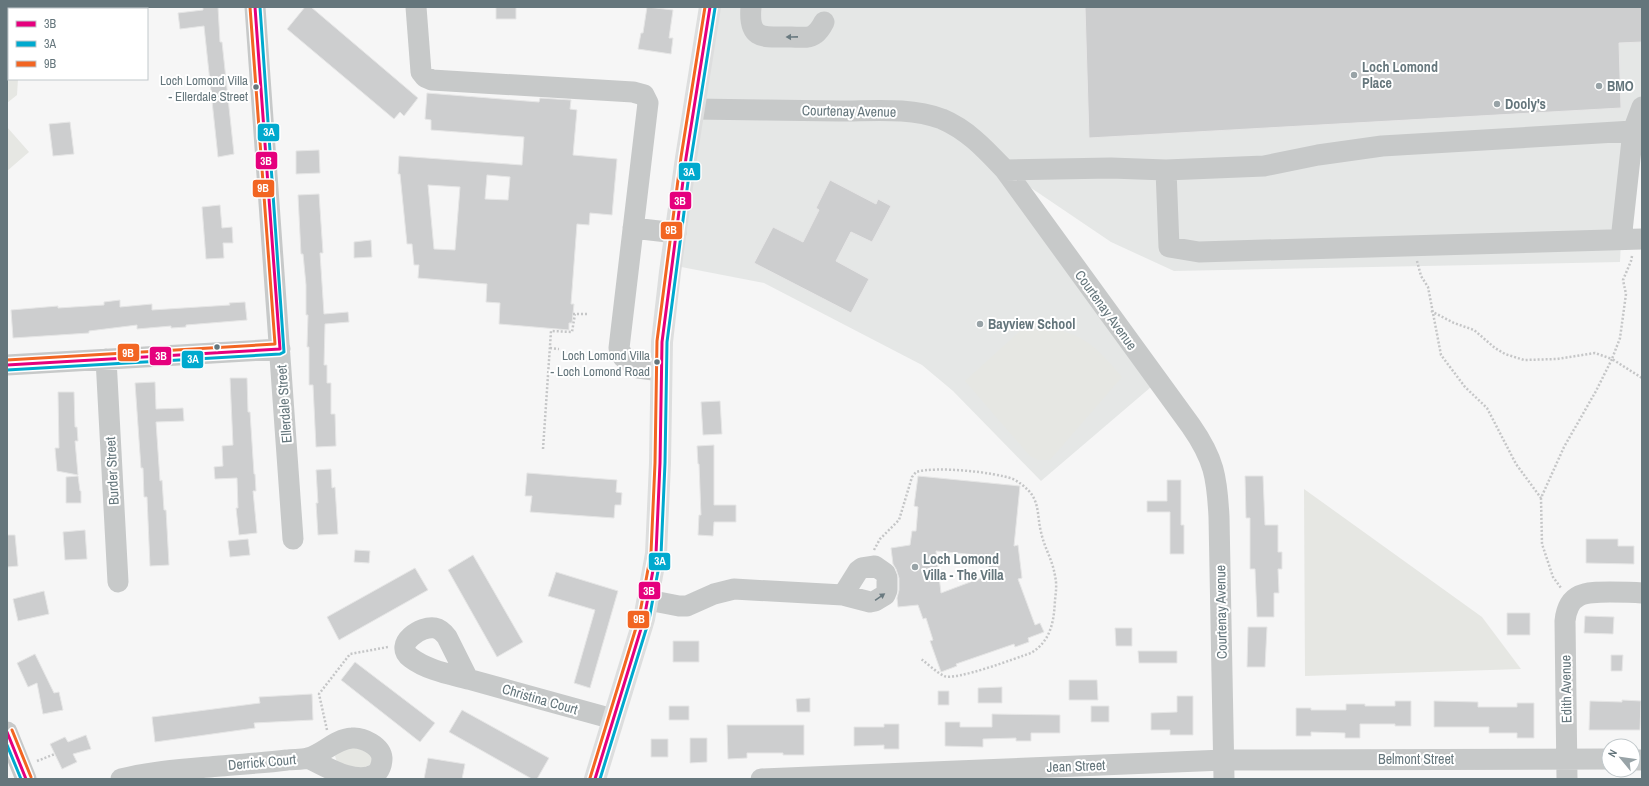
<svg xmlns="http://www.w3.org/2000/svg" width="1649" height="786" font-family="'Archivo Narrow',sans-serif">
	<rect width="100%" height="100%" fill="#f6f6f6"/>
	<path fill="#e5e7e6" d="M710,7H1642V107L1621,240L1620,262L1174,271L1111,242L1006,171L1158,381L1041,481L953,391L922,365L764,283L671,265Z"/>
	<path fill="#e6e7e3" d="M7,49L9,52V79H18L17,95L7,103Z
		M7,127L29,152L7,171Z
		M1036,326C1082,332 1093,343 1122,377L1050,460H1038L1030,456L965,381L1020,331Z
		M1304,489L1482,617L1521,669L1305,676Z
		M354,746L371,752L374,763L358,770L337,762L335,756L338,751Z"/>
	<path fill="#cdcecf" stroke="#e6e6e6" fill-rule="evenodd" d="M203,7H218L220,42H222L234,154L218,157L204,26L180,29L178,13L203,10Z
		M305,7H311L418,98L404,116L400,112L394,119L287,29Z
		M496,7H516V19H496Z
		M647,7L673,10L669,38H673L671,54L638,49L641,33H643Z
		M1085,7H1642V42L1619,43L1621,108L1089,138Z
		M427,93L539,102L540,98L571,100L570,109L577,110L573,155L617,159L612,215L590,213L589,225L577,224L571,304H574L572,323H569V330L499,324L500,303L486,302L487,284L418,278L419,265H414L412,244H407L400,174H398L399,156L522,165L524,137L431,130V120L425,119ZM487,175L510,177L508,200L485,199ZM428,185L460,187L455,250L434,249Z
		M70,122L74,154L53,156L49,124Z
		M319,150L320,173L296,174V151Z
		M830,180L876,204L878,199L891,206L872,242L851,232L836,261L869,279L851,313L754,263L773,227L803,242L819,210L816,208Z
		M319,194L323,253H320L324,314L348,312L349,322L325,324L324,365H327V383H331V414H335L336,446L316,447L313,385H309V347H307L308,315H306V285L303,254H301L298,195Z
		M220,205L222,228L232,227L233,243H223L224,258L206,259L202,207Z
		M371,240L372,257L354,258V242Z
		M120,300V307L152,304V310L230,305L229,303L245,302L247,320L186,325V327L171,328V326L137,329V325L89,331V333L13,338L11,310L58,306V308L104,305V302Z
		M230,378H247L248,412H250L254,474H255L256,491H253L257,533L239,535L236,508H238L237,478L215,479L214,467L223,466L222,446L233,445Z
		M155,382L156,409L183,408L184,421L156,422L160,481L162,480L164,510H166L169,565L150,566L147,497H144L143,468H141L135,383Z
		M58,392H74L75,427H77L78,441H75L78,475L57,471L55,448H59Z
		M720,401L722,434L703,435L701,402Z
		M714,445V505H736V522H714L713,536L698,535L699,515H701L699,464H698L697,446Z
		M331,469L332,488L335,487L338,534L318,535L316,503H318L316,470Z
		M527,473L617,480L616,492L622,493L621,505H615L614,518L530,512L532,496H525Z
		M78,476L80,491H81V503H66V477Z
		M918,476L1020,486L1014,546L1018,545L1022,578L1018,579L1035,625L1040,623L1044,632L1028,638L1029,642L1015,647L1014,644L956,664L957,666L941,672L930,641L933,640L926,618L923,619L918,605L898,607L897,598L899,590V578L896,569L893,564L891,548L910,545L912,531H916L918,507L914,506ZM936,551L987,556L989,575L941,593Z
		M1245,476H1263L1265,525H1278V552H1282V569H1278L1279,593H1274V617H1257L1255,569H1250V518H1246Z
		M1167,480H1181V525H1184V554H1170V512H1147V501H1167Z
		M85,530L87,559L65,560L63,532Z
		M7,535H15L18,566L7,567Z
		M248,539L250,555L230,557L228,541Z
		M1586,539H1618V546H1634V564L1586,563Z
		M355,550L370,551L369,563L354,562Z
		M473,555L523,642L497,657L448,570Z
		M415,568L428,590L339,640L327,617Z
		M556,572L618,591L590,688L574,683L595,610L548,596Z
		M44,591L49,614L18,621L13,599Z
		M1507,613H1530V635H1507Z
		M1585,616L1614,617L1613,634L1584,633Z
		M1248,627H1267L1265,667H1247Z
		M1115,628H1132V646H1116Z
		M673,641H699V662H673Z
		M1138,651H1177V663H1139Z
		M35,654L54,693L59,692L63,710L43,714L37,683L28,687L17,663Z
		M1611,655H1623L1622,671H1611Z
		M355,662L435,723L420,742L341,680Z
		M1069,680H1097L1098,700H1069Z
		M1002,687V703H978V688Z
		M938,691H949V705H938Z
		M312,694L313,720L254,723L255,728L155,742L152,717L260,703L259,697Z
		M1177,696H1193V735H1170V730H1151V713L1177,712Z
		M810,698V712H797L796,699Z
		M1622,700L1641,701L1640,730H1589L1590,701L1622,702Z
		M1395,701H1411V726H1395V724H1360V738H1345V733L1311,732V736H1296V708H1311V710H1346V704H1365V706H1395Z
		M1434,701L1478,702V707H1517V703H1534V738H1517V733H1489V727H1434Z
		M669,706H689V720H669Z
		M1091,706H1109V722H1091Z
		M462,710L549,758L537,779H532L449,732Z
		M992,714L1060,715V733H1031V741H1016V738L983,739V747L945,746V722H960V727H992Z
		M884,724H899V749H884V745L854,746V727H884Z
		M727,725H804V755H783V753H747V758L728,759Z
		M86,735L91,749L73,754L77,762L62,769L50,744L65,737L68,742Z
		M690,738H707V762L690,763Z
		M651,739H668V757H651Z
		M428,758L465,764L462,779H424Z"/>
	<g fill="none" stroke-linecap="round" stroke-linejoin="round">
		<path stroke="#c5c6c7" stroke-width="2.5" stroke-dasharray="2 2" stroke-linecap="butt" d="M1632,256L1631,261L1623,280L1626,294L1620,338L1612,359L1642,378
			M1417,261L1421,276L1428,287L1441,355L1465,387L1487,408L1516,464L1541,498
			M1431,311L1454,323L1474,330L1495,348L1505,354L1524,360L1557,359L1595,353L1612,359L1596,391L1564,447L1541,498L1542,544L1553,577L1561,588
			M573,314H587
			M550,348L559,349
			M543,449L551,331L572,332L575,314
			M874,550L880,539L899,520L912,477L916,472C936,466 994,472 1013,479C1019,482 1024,486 1028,490C1040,502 1037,517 1041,532C1044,547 1053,561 1055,576C1057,584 1056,592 1055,600C1054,621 1051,641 1031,653C1016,658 956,681 944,676C936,672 928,664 921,659
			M327,730L319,694L350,654L388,647
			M37,761L55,754"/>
		<path stroke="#c7c9c9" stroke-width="21" d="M255,7L293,539
			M416,7L421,72L425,77L432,80L633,92L644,95L648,103L619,348L623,357L638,368L661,371
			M751,7C748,41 764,37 791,37C798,37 809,39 815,34C819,31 822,26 824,22
			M694,109C742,110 791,110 839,111C873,111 910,107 942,119C968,130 986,150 1005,170L1191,426C1214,459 1217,477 1219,517L1224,779
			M1005,170L1111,168L1166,170L1264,166L1318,155L1382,146L1633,131
			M1166,170L1169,247L1199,252L1642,239
			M633,228L676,233
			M1621,240L1633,131L1642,107
			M106,359L118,582
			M7,365L280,349
			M648,600L679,606H687L714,594L734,589L843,595L870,602L875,601L885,595L887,590V578L885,573L875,566L862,568L858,571L843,595
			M468,679C449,674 427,670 411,658C392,644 422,625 435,628C440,629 444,633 447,637L468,679L613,719
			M7,732L26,779
			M1633,760H1642
			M121,779C153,771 187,769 220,766C242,764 265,763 287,760C293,759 302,760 308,758C323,754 335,739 352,738C363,737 381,746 382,758C382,764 380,771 375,774C357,786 326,767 308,758
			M761,779L1224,760L1609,759
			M1567,779L1565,621C1568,592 1586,592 1610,592C1621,592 1631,592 1642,593"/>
		<path stroke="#dddede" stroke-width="22" d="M595,779L644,619L656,554L660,463L662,342L670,272L686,158L710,7"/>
		<g stroke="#fff" stroke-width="6">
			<path id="bus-1" d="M7,365L280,349L255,7
				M7,732L26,779
				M595,779L644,619L656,554L660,463L662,342L686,158L710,7"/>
		</g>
		<g stroke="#fff" stroke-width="6">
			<path id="bus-2" d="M7,370L280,354L284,352L260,7
				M7,745L21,779
				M600,779L649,620L661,555L665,463L667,342L691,159L715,8"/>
		</g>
		<g stroke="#fff" stroke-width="6">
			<path id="bus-3" d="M7,360L275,344L250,7
				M12,730L31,777
				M590,778L639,618L651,553L655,463L657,341L681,157L705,7"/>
		</g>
		<use href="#bus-1" stroke="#e5007d" stroke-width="3"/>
		<use href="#bus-2" stroke="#00a9ce" stroke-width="3"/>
		<use href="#bus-3" stroke="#f26522" stroke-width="3"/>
	</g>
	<defs><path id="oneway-solid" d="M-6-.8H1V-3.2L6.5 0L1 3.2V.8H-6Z"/></defs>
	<g fill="#6a7a80">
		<use href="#oneway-solid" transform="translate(792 37) rotate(179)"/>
		<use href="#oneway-solid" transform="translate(880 597) rotate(-35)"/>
	</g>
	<g fill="#98a3a7" stroke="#fff" stroke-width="1.5">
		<circle cx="1354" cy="75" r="4"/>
		<circle cx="1599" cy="86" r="4"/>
		<circle cx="1497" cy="104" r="4"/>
		<circle cx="980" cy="324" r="4"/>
		<circle cx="915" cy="567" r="4"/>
	</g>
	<g fill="#65767c" stroke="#fff" stroke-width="1.5">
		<circle cx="256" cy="87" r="3.5"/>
		<circle cx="217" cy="347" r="3.5"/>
		<circle cx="657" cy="362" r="3.5"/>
	</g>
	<g text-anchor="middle" stroke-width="4" stroke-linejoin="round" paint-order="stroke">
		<g font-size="13" fill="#65767c" stroke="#fff" text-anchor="end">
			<text x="248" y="85">Loch Lomond Villa<tspan x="248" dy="16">- Ellerdale Street</tspan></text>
			<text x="650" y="360">Loch Lomond Villa<tspan x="650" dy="16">- Loch Lomond Road</tspan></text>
		</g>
		<g font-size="14" font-weight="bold" fill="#65767c" stroke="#fff" text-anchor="start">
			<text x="1362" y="72">Loch Lomond<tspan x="1362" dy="16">Place</tspan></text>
			<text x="1607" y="91">BMO</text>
			<text x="1505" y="109">Dooly's</text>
			<text x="988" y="329">Bayview School</text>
			<text x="923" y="564">Loch Lomond<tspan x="923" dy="16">Villa - The Villa</tspan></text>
		</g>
		<g font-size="14" fill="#65767c" stroke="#fff">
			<text transform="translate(849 111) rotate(1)" y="5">Courtenay Avenue</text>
			<text transform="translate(1106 310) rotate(54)" y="5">Courtenay Avenue</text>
			<text transform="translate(284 404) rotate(-94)" y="5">Ellerdale Street</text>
			<text transform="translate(112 471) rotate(-93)" y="5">Burder Street</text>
			<text transform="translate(1221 612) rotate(-91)" y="5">Courtenay Avenue</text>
			<text transform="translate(1566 689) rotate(-91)" y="5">Edith Avenue</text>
			<text transform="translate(540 699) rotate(16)" y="5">Christina Court</text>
			<text x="1416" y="764">Belmont Street</text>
			<text transform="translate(262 762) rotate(-5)" y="5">Derrick Court</text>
			<text transform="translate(1076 766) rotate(-2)" y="5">Jean Street</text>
		</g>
	</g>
	<g stroke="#fff" stroke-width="1.5">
		<rect x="257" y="123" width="23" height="19" rx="4" fill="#00a9ce"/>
		<rect x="255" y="151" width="23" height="19" rx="4" fill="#e5007d"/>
		<rect x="678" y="162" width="23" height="19" rx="4" fill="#00a9ce"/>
		<rect x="252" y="179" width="23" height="19" rx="4" fill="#f26522"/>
		<rect x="669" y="191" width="23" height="19" rx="4" fill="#e5007d"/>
		<rect x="660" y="221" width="23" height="19" rx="4" fill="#f26522"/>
		<rect x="117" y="343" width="23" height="19" rx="4" fill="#f26522"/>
		<rect x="149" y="346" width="23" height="20" rx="4" fill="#e5007d"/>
		<rect x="181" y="350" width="23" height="19" rx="4" fill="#00a9ce"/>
		<rect x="648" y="552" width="23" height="19" rx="4" fill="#00a9ce"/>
		<rect x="638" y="581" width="23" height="19" rx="4" fill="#e5007d"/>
		<rect x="627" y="610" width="23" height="19" rx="4" fill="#f26522"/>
	</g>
	<g font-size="11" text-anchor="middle" font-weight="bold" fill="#fff">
		<text x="269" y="136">3A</text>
		<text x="266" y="165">3B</text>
		<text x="689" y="176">3A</text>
		<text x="263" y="192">9B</text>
		<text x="680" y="205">3B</text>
		<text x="671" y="234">9B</text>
		<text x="128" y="357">9B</text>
		<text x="161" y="360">3B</text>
		<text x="193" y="363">3A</text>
		<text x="660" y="565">3A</text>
		<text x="649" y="595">3B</text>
		<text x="639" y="623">9B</text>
	</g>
	<rect width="1649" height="786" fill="none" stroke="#65767c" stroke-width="16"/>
	<rect x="8" y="8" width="140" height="72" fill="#ffffff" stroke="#c1c8cb"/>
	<rect x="16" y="21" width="20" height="6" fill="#e5007d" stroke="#c1c8cb"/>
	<text x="44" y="28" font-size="12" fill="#65767c">3B</text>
	<rect x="16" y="41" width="20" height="6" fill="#00a9ce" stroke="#c1c8cb"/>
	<text x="44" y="48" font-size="12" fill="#65767c">3A</text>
	<rect x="16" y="61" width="20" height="6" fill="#f26522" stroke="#c1c8cb"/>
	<text x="44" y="68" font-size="12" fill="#65767c">9B</text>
	<g transform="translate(1621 758) rotate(299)"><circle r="19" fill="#ffffff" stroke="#c1c8cb"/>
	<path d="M0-3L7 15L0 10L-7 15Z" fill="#98a3a7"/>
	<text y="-6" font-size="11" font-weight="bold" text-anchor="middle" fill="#65767c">N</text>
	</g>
</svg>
